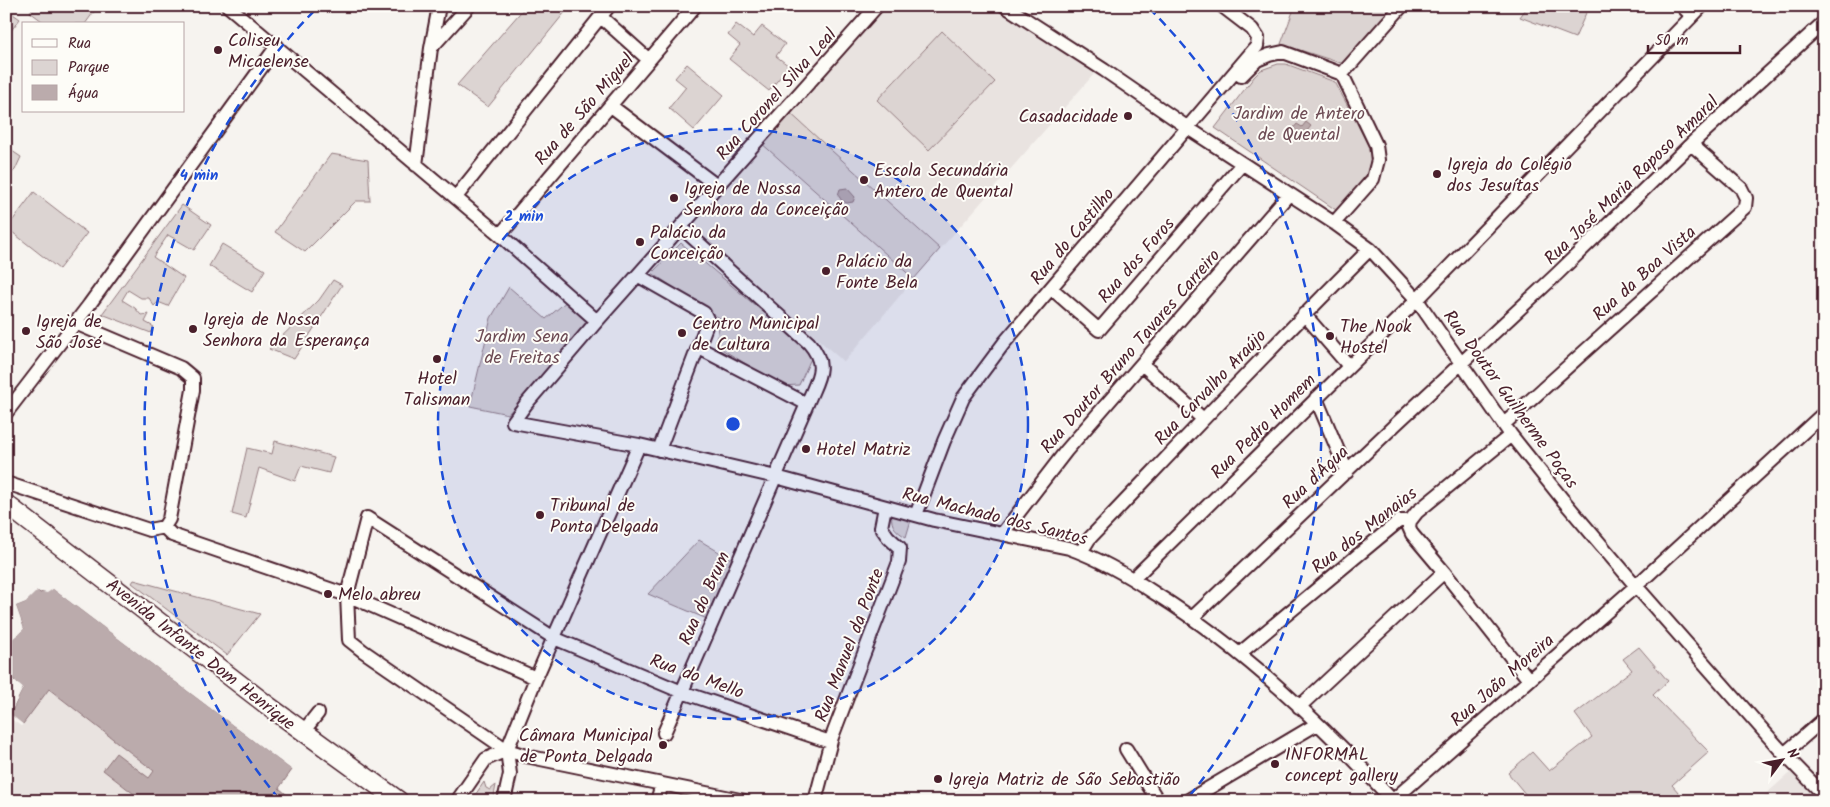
<svg xmlns="http://www.w3.org/2000/svg" width="1830" height="807" font-family="Kalam,sans-serif">
	<rect width="100%" height="100%" fill="#f6f3ef"/>
	<filter id="ink" filterUnits="userSpaceOnUse"><feTurbulence type="fractalNoise" baseFrequency=".02" numOctaves="2"/><feDisplacementMap in="SourceGraphic" scale="10" xChannelSelector="R" yChannelSelector="G"/><feConvolveMatrix kernelMatrix="1 2 1 2 8 2 1 2 1" color-interpolation-filters="sRGB"/></filter>
	<g filter="url(#ink)">
		<path fill="#e9e3e0" d="M881,6H996L1094,74L914,279L844,362L687,226Z
			M49,689L154,771L149,778L103,770L143,801H6V716L21,726Z
			M1793,770L1823,801H1758Z"/>
		<path fill="#dcd4d2" stroke="#937a7e" d="M34,6H98L85,24H46L30,12Z
			M526,6H570L488,107L457,85Z
			M1295,6H1395L1344,64L1281,44Z
			M1528,6H1589L1575,38L1520,17Z
			M6,9L20,19L6,37Z
			M736,24L753,37L762,26L785,44L776,56L789,66L769,91L729,59L740,45L728,35Z
			M942,31L995,82L929,150L877,100Z
			M687,64L724,95L694,130L669,108L686,87L675,78Z
			M1278,64H1286L1335,82L1370,148C1374,177 1354,190 1336,210L1215,128L1254,77L1261,70Z
			M788,111L940,249L914,279L760,142Z
			M6,147L21,157L15,170L6,179Z
			M331,154L368,160L370,201H356L305,252L275,232Z
			M34,192L87,233L59,269L7,228Z
			M182,205L211,225L194,250L168,235L153,257L184,278L168,306L158,302L154,306L149,298H141L128,290L122,300L135,308L141,315L149,314L145,322L154,327L151,333L102,314Z
			M681,243L813,354L799,385L782,386L715,345L721,319L652,273Z
			M222,244L265,270L252,292L209,266Z
			M333,280L342,285L294,359L269,349L319,300Z
			M509,287L546,319L568,300L591,322L508,414L470,406L491,318Z
			M275,441L334,457L329,473L301,466L295,481L259,468L246,518L232,514L247,448L272,454Z
			M892,515L911,520L906,537C897,532 890,526 892,515Z
			M699,540L734,561L707,619L648,594Z
			M134,580L260,614L227,655L132,583Z
			M1639,647L1668,681L1653,695L1709,752L1672,785L1686,801H1531L1508,773L1532,752L1549,771L1592,737L1575,714L1632,670L1623,659Z
			M484,782L486,788L490,790L496,785L493,801H471Z"/>
		<path fill="#bbabac" stroke="#8e7378" d="M1306,122L1311,126L1307,131L1312,134L1308,140L1303,137L1300,141L1295,137L1298,132L1293,129L1297,124L1302,127Z
			M847,188L855,197L853,202L847,203L842,201L838,195L840,189Z
			M53,589L292,770L279,788L294,801H143L103,770L116,753L149,778L154,771L49,689L23,724L10,715L23,688C3,672 6,669 6,645L24,629L16,606L26,602L37,590L40,593Z"/>
		<path fill="#f6f3ef" d="M52,587L294,768L292,770L53,589L47,593L37,591L26,602L16,606L24,629L6,645V642L21,629L14,605L24,600L36,588L46,590Z
			M6,671L10,678L23,688L10,714L23,724L21,726L8,715L20,689L8,680Z"/>
		<g fill="none" stroke-linecap="round" stroke-linejoin="round">
			<g stroke="#4a1f2b" stroke-width="16">
				<path id="street" d="M228,6L500,235L597,321
					M877,6L597,321L526,404L513,422L639,445L776,477L934,520L1069,548C1100,559 1129,576 1156,594C1245,650 1322,724 1393,801
					M1005,6L1104,70L1194,132L1334,223L1370,249L1417,300L1511,435L1563,500L1636,586L1784,754L1824,795
					M1682,6L1692,16
					M601,17L649,60
					M432,47L469,6
					M1342,74L1402,6
					M1241,76L1257,60L1269,55L1283,52L1342,74L1376,145L1378,160L1373,179L1334,223
					M611,106L717,186
					M416,165L431,48L439,6
					M456,197L609,6
					M500,235L695,6
					M639,276L704,313L708,321L659,450
					M1051,288L1099,330L1242,164
					M1304,314L1349,366
					M699,348L807,404
					M1142,364L1203,419
					M1316,398L1347,472
					M6,413L89,305L277,46
					M1504,424L1745,207L1746,198L1741,188L1691,144
					M6,483L149,530L164,527L169,519L193,390V378L181,368L75,323
					M916,515L944,441L963,398L1004,343L1257,46L1258,38L1252,29L1222,6
					M1410,521L1409,527L1412,534L1444,572L1529,680
					M1410,521L1417,512L1511,435
					M164,527L172,535L347,595L536,678
					M1002,534L1066,451L1289,194
					M1081,552L1089,539C1182,442 1274,344 1370,249
					M1133,579L1417,300L1702,6
					M1193,617L1396,424L1557,274L1691,144L1824,22
					M1239,654L1399,521H1410
					M1299,707L1444,572
					M303,732L318,713
					M664,733L807,404C817,379 829,366 809,343L681,227
					M1126,749L1158,801
					M1784,754L1824,719
					M457,801L486,759L507,750
					M504,801L510,774L507,750L536,678L639,445
					M657,801L662,784
					M745,801L526,756L507,750L363,651L349,640L347,595L367,518L554,638L682,692L830,742
					M815,801L832,737L899,562L900,548L888,537L881,527L885,507
					M1187,801L1317,724
					M1392,801L1636,586L1824,413"/>
			</g>
			<g stroke="#4a1f2b" stroke-width="21">
				<path id="secondary" d="M6,504L267,705L399,801"/>
			</g>
			<use href="#street" stroke="#fdfcf7" stroke-width="12"/>
			<use href="#secondary" stroke="#fdfcf7" stroke-width="18"/>
		</g>
	</g>
	<circle cx="733" cy="424" r="295" fill="#1d4ed8" fill-opacity=".12"/>
	<g fill="none" stroke="#1d4ed8" stroke-width="2.5" stroke-dasharray="9 6">
		<circle cx="733" cy="424" r="295"/>
		<path d="M279 799A589 589 0 0 1 317 8M1149 8A589 589 0 0 1 1187 799"/>
	</g>
	<g fill="#4a1f2b" stroke="#fdfcf7" stroke-width="2">
		<circle cx="218" cy="50" r="5"/>
		<circle cx="1128" cy="116" r="5"/>
		<circle cx="1437" cy="174" r="5"/>
		<circle cx="864" cy="180" r="5"/>
		<circle cx="674" cy="198" r="5"/>
		<circle cx="640" cy="242" r="5"/>
		<circle cx="826" cy="271" r="5"/>
		<circle cx="193" cy="329" r="5"/>
		<circle cx="26" cy="331" r="5"/>
		<circle cx="682" cy="333" r="5"/>
		<circle cx="1330" cy="336" r="5"/>
		<circle cx="437" cy="359" r="5"/>
		<circle cx="806" cy="449" r="5"/>
		<circle cx="540" cy="515" r="5"/>
		<circle cx="328" cy="594" r="5"/>
		<circle cx="663" cy="745" r="5"/>
		<circle cx="1275" cy="764" r="5"/>
		<circle cx="938" cy="779" r="5"/>
	</g>
	<g text-anchor="middle" stroke-width="4" stroke-linejoin="round" paint-order="stroke">
		<g font-size="18" fill="#4a1f2b" stroke="#fdfcf7" text-anchor="start">
			<text x="228" y="46">Coliseu<tspan x="228" dy="21">Micaelense</tspan></text>
			<text x="1118" y="122" text-anchor="end">Casadacidade</text>
			<text x="1447" y="170">Igreja do Colégio<tspan x="1447" dy="21">dos Jesuítas</tspan></text>
			<text x="874" y="176">Escola Secundária<tspan x="874" dy="21">Antero de Quental</tspan></text>
			<text x="684" y="194">Igreja de Nossa<tspan x="684" dy="21">Senhora da Conceição</tspan></text>
			<text x="650" y="238">Palácio da<tspan x="650" dy="21">Conceição</tspan></text>
			<text x="836" y="267">Palácio da<tspan x="836" dy="21">Fonte Bela</tspan></text>
			<text x="203" y="325">Igreja de Nossa<tspan x="203" dy="21">Senhora da Esperança</tspan></text>
			<text x="36" y="327">Igreja de<tspan x="36" dy="21">São José</tspan></text>
			<text x="692" y="329">Centro Municipal<tspan x="692" dy="21">de Cultura</tspan></text>
			<text x="1340" y="332">The Nook<tspan x="1340" dy="21">Hostel</tspan></text>
			<text x="437" y="384" text-anchor="middle">Hotel<tspan x="437" dy="21">Talisman</tspan></text>
			<text x="816" y="455">Hotel Matriz</text>
			<text x="550" y="511">Tribunal de<tspan x="550" dy="21">Ponta Delgada</tspan></text>
			<text x="338" y="600">Melo abreu</text>
			<text x="653" y="741" text-anchor="end">Câmara Municipal<tspan x="653" dy="21">de Ponta Delgada</tspan></text>
			<text x="1285" y="760">INFORMAL<tspan x="1285" dy="21">concept gallery</tspan></text>
			<text x="948" y="785">Igreja Matriz de São Sebastião</text>
		</g>
		<g font-size="18" fill="#4a1f2b" stroke="#fdfcf7">
			<text transform="translate(776 94) rotate(-48)" y="6">Rua Coronel Silva Leal</text>
			<text transform="translate(584 109) rotate(-49)" y="6">Rua de São Miguel</text>
			<text transform="translate(1631 180) rotate(-44)" y="6">Rua José Maria Raposo Amaral</text>
			<text transform="translate(1072 236) rotate(-50)" y="6">Rua do Castilho</text>
			<text transform="translate(1136 260) rotate(-49)" y="6">Rua dos Foros</text>
			<text transform="translate(1644 273) rotate(-42)" y="6">Rua da Boa Vista</text>
			<text transform="translate(1130 351) rotate(-49)" y="6">Rua Doutor Bruno Tavares Carreiro</text>
			<text transform="translate(1210 387) rotate(-46)" y="6">Rua Carvalho Araújo</text>
			<text transform="translate(1511 399) rotate(54)" y="6">Rua Doutor Guilherme Poças</text>
			<text transform="translate(1263 426) rotate(-45)" y="6">Rua Pedro Homem</text>
			<text transform="translate(1315 477) rotate(-43)" y="6">Rua d'Água</text>
			<text transform="translate(995 516) rotate(14)" y="6">Rua Machado dos Santos</text>
			<text transform="translate(1364 530) rotate(-38)" y="6">Rua dos Manaias</text>
			<text transform="translate(704 598) rotate(-66)" y="6">Rua do Brum</text>
			<text transform="translate(849 645) rotate(-69)" y="6">Rua Manuel da Ponte</text>
			<text transform="translate(201 654) rotate(38)" y="6">Avenida Infante Dom Henrique</text>
			<text transform="translate(697 676) rotate(20)" y="6">Rua do Mello</text>
			<text transform="translate(1502 680) rotate(-41)" y="6">Rua João Moreira</text>
		</g>
		<g font-size="18" fill="#6e4c55" stroke="#fdfcf7">
			<text x="1299" y="119">Jardim de Antero<tspan x="1299" dy="21">de Quental</tspan></text>
			<text x="522" y="342">Jardim Sena<tspan x="522" dy="21">de Freitas</tspan></text>
		</g>
	</g>
	<circle cx="733" cy="424" r="8" fill="#1d4ed8" stroke="#fdfcf7" stroke-width="2.5"/>
	<g font-size="15" text-anchor="middle" font-weight="bold" fill="#1d4ed8" stroke="#fdfcf7" stroke-width="4" stroke-linejoin="round" paint-order="stroke">
		<text x="199" y="180">4 min</text>
		<text x="524" y="221">2 min</text>
	</g>
	<rect width="1830" height="807" fill="none" stroke="#fdfcf7" stroke-width="25"/>
	<rect x="12" y="12" width="1805" height="782" fill="none" stroke="#4a1f2b" stroke-width="2" filter="url(#ink)"/>
	<rect x="22" y="22" width="162" height="90" fill="#fdfcf7" stroke="#b5a4a5"/>
	<rect x="32" y="39" width="25" height="8" fill="#fdfcf7" stroke="#b5a4a5"/>
	<text x="68" y="48" font-size="15" fill="#4a1f2b">Rua</text>
	<rect x="32" y="60" width="25" height="15" fill="#dcd4d2" stroke="#b5a4a5"/>
	<text x="68" y="72" font-size="15" fill="#4a1f2b">Parque</text>
	<rect x="32" y="85" width="25" height="15" fill="#bbabac" stroke="#b5a4a5"/>
	<text x="68" y="98" font-size="15" fill="#4a1f2b">Água</text>
	<g transform="translate(1782 760) rotate(58)" stroke="#fdfcf7" stroke-width="4" paint-order="stroke">
	<path d="M0-4L9 19L0 12L-9 19Z" fill="#4a1f2b"/>
	<text y="-8" font-size="14" font-weight="bold" text-anchor="middle" fill="#4a1f2b">N</text>
	</g>
	<path d="M1648 45v8h92v-8" fill="none" stroke="#4a1f2b" stroke-width="2.5"/>
	<text x="1655" y="45" font-size="15" fill="#4a1f2b" stroke="#fdfcf7" stroke-width="4" paint-order="stroke">50 m</text>
</svg>
